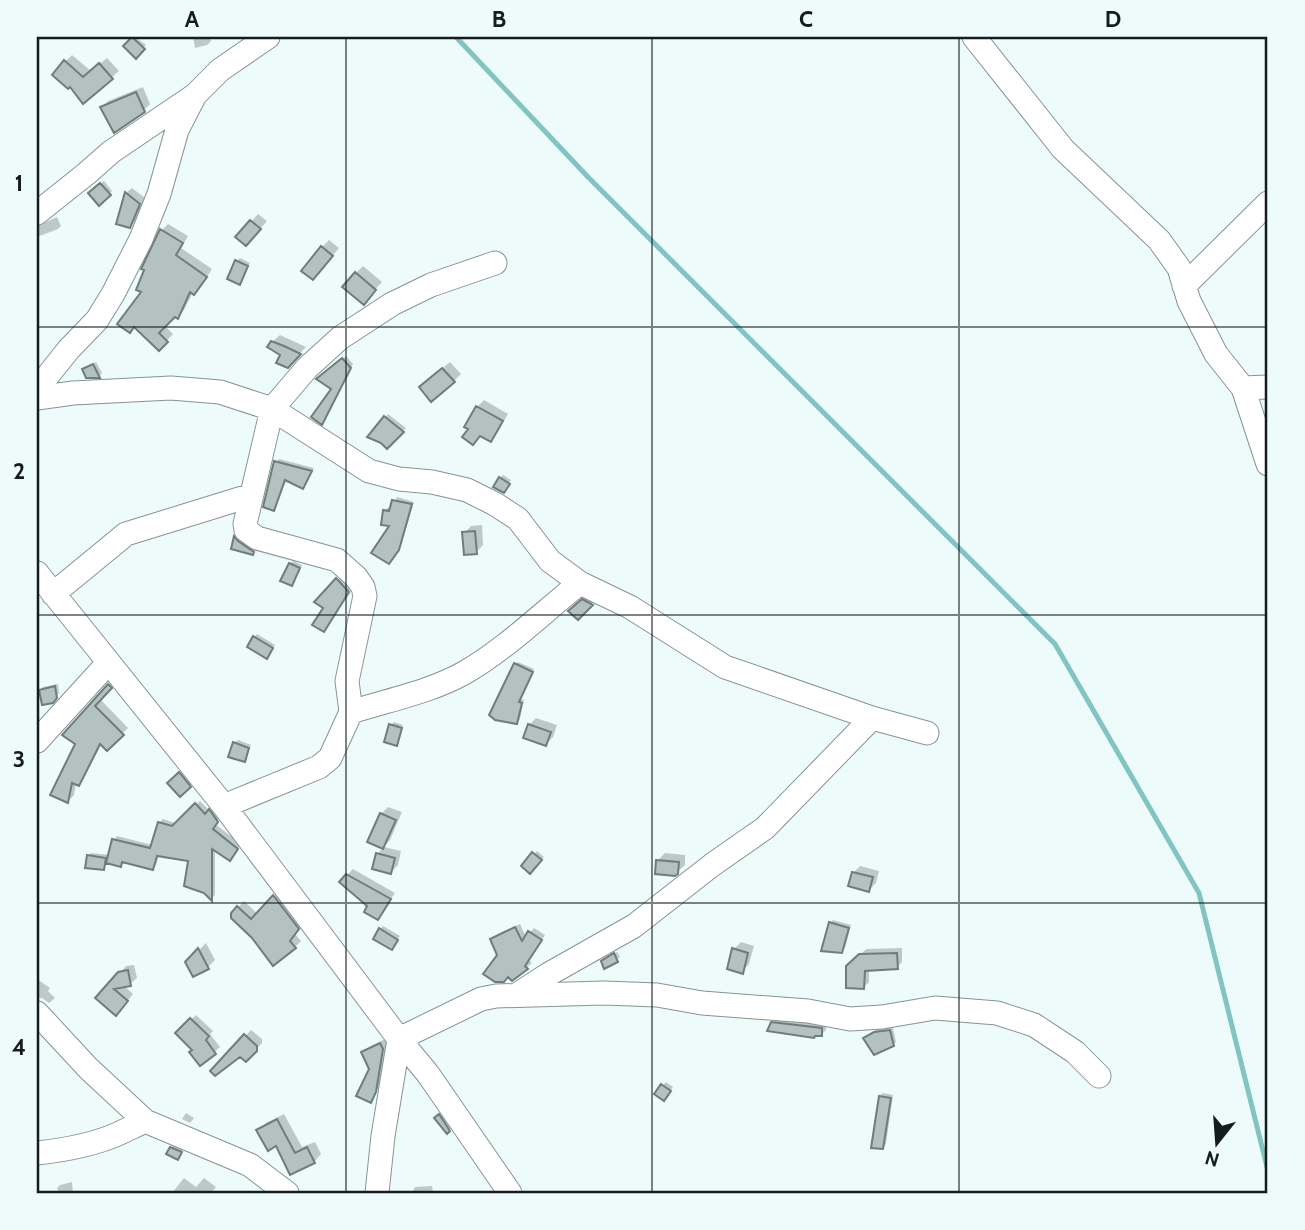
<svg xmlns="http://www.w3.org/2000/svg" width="1305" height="1230" font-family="Cabin,sans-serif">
	<rect width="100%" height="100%" fill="#edfcfb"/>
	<path fill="#0003" d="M135,37L146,45L135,56L125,46Z
		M193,37H210L211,41L207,45L195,48Z
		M72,55L91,71L107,58L119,71L83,102L65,62Z
		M143,87L150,104L143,111L102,107L108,101Z
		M104,181L112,191L99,203L90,193Z
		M132,188L145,198L136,220L130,226L118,223L126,193Z
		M258,214L267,221L253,237L238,236Z
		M57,217L61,226L58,229L37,237V226Z
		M168,224L188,236L181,248L212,269L201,286L193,292L184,310L178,317L174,315L164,325L173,334L159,349L144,292L161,231Z
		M329,240L339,248L320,271L322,247Z
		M240,258L250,263L240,283L237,261Z
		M363,266L382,282L370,295L356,273Z
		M280,335L306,347L288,366L272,342Z
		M346,356L353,364L324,419L333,389L319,379Z
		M96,362L102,373L99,376H87L84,370Z
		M450,362L461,374L454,381L428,380Z
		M484,400L508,414L497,433L491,440L477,407Z
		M388,414L406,428L387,447L382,441L369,436Z
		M279,459L314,468L303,487L287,479L274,509L276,462Z
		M503,475L511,480L506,488L500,478Z
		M397,497L414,502L401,545L392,559L391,525L384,511L387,508H392Z
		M482,525L483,545L476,552L464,533L471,526Z
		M242,530L260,546L252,553L233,548L236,537Z
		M293,561L302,565L294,581L290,564Z
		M341,577L351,588L327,627L325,608L316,602Z
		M590,593L598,597L578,618V604Z
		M257,634L275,645L269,654L254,637Z
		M518,662L534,669L520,699L524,700L520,719L517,722L515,665Z
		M115,679L116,681L100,699L128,728L107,748L102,743L84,778L78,784L76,783L74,795L68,801L77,744L64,734Z
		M58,684L59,693L52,701L40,690L43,687Z
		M536,718L557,725L553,737L546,744L529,725Z
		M394,722L403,725L396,744L391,725Z
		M238,740L251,745L244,760L235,743Z
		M187,766L197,779L180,795L169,783Z
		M200,801L210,811L213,807L221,817L215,824L241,844L233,855L215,849V895L212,898L190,860L159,855L156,865L153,868L124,861L120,865L107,861L104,868L88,856L91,853L110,855L114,840L117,836L152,845L159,823L163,819L178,824Z
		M388,807L402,812L390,840L383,847L381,814Z
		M384,847L401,851L398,865L391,872L377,854Z
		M537,851L544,857L530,872L523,866Z
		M665,853L685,855V865L675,874L658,860Z
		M860,866L879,871L876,883L869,890L853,873Z
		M353,869L395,893L378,918L347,875Z
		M280,890L304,922L295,934L301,941L295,947L232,914L244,901L258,914Z
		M833,920L851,925L845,948L841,951L830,923Z
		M520,924L526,937L534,928L545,935L529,960L532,963L512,979L492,940L496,935Z
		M383,926L400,936L394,945L380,929Z
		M741,942L754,946L749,964L742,972L734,949Z
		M206,943L215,960L208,967L187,962Z
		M902,948V962L897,967L869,969V982L864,987L848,967L866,949Z
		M617,952L620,957L605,967L606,958Z
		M134,965L137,978L130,984L123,985L133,994L122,1008L97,998L126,966Z
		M37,979L50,988L48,991L55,998L49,1003L42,998H37Z
		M196,1015L213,1031L210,1034L220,1047L201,1064L194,1050L177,1033Z
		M778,1018L826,1023V1030L821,1035L815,1034L773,1023Z
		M893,1028L896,1042L893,1045L865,1038L878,1029Z
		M251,1030L262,1039V1043L246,1060L240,1054L213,1071Z
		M387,1038L388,1042L381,1084L370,1101L371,1069L363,1053L369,1047Z
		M666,1082L673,1087L667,1096L656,1094Z
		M883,1093L893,1095L886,1144L883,1148L880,1096Z
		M186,1113L194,1118L190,1123L182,1119Z
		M442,1113L452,1127L447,1132L436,1118Z
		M284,1114L302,1147L315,1142L321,1154L314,1162L291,1172L277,1144L259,1130L266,1123Z
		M174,1145L184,1149L180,1153L171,1148Z
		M184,1178L196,1187L204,1178L216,1187L211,1193H172Z
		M72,1182L73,1193H59L57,1188L60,1185Z
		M432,1186L433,1193H412L415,1187Z"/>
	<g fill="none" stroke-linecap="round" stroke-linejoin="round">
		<path stroke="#82c4c1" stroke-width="5" d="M456,37L588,177L1055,644L1199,893L1268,1171"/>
	</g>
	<path fill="#b3c1c0" stroke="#6f7c7b" stroke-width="2" d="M132,37L145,49L136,59L123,46Z
		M64,60L83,77L99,63L113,79L83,104L70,87L68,89L52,75Z
		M136,92L145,112L114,133L100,107Z
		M100,183L111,195L99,206L88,193Z
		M125,192L140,204L130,228L116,224Z
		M250,220L261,229L246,246L235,237Z
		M160,229L183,243L176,255L207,277L194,295L190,292L178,319L175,317L159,333L168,342L159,351L134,327L130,333L117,324L141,292L136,290L144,270L141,269Z
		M321,246L333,256L313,280L301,271Z
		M235,260L248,266L240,285L227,279Z
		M355,272L376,290L364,305L342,287Z
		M271,341L284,346L301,354L288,368L276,363L280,355L267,347Z
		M342,358L351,368L322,425L311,417L331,389L316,379Z
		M93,364L100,378H86L82,369Z
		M442,368L455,382L431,402L419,387Z
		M476,406L503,421L491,442L480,436L473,445L462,437L468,429L464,427Z
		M384,416L404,432L387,449L381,443L367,437Z
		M274,461L312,471L303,489L285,480L274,511L263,507Z
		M499,477L510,484L504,493L493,487Z
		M392,500L412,504L399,550L389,564L371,553L389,526L381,525L383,510L389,511Z
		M475,531L477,554L464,555L462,532Z
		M234,536L238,541L254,552L253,555L231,549Z
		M289,563L300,568L292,586L280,581Z
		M336,578L349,592L324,632L312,625L323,608L314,602Z
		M582,599L593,605L578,620L568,611Z
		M253,636L273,648L267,659L247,647Z
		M514,663L533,672L519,702L522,703L517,724L495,720L489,715Z
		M108,684L112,688L95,706L124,735L107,751L100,744L79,786L72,783L68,803L50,795L75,744L62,735Z
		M55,686L57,698L53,703L42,705L39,690Z
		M389,724L402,728L397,746L384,742Z
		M528,724L551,732L546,746L523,738Z
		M233,742L249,748L245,762L228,757Z
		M179,772L191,787L180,797L167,783Z
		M195,803L205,814L209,809L218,822L213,829L238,849L230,861L212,849V901L204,893L184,886L188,861L157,856L153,870L122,862L121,867L106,863L112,839L150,848L158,822L172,826Z
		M380,813L396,820L383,849L367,842Z
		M532,852L542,860L530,874L521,866Z
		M376,853L395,858L391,874L372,869Z
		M87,855L106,858L104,870L85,868Z
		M656,860L679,862L678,874L675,876L655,874Z
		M852,872L873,877L869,892L848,886Z
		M346,874L391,899L378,920L364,912L367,906L339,882Z
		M273,895L299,929L290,941L296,948L273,966L252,938L231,918V913L237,906L251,919Z
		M829,922L849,928L842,953L821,951Z
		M515,927L522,941L528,931L542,940L525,966L528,969L512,981L508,977L504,982H495L483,974L497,955L490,939Z
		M379,928L398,940L392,950L373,939Z
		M198,948L209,969L193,977L185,962Z
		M732,948L748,953L743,974L727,969Z
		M614,953L618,962L604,969L601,961Z
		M897,953L898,969L865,971L864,989L846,988V966L859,954Z
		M128,970L131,986L114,989L128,1001L116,1016L95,998L118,972Z
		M190,1018L209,1036L206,1040L216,1054L200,1066L189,1052L192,1050L175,1033Z
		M771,1022L822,1028V1036H815L814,1038L767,1031Z
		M890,1030L894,1046L874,1055L863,1038L874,1032Z
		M244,1034L257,1046V1051L246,1062L240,1057L215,1076L210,1071Z
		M380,1043L383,1049L376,1092L371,1103L356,1096L369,1069L361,1052Z
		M661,1084L671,1091L664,1101L654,1094Z
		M879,1096L891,1098L883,1149L871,1148Z
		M439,1114L450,1131L447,1134L434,1118Z
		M277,1119L295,1153L307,1147L315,1163L290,1175L276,1146L268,1151L256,1130Z
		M170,1147L182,1152L178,1160L166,1154Z"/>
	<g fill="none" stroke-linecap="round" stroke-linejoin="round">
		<g stroke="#869493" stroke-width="25">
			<path id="minor" d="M974,37L1063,149L1159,240L1179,268L1189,301L1216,354L1243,388L1268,464
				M37,213L86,174L111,152L195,95L220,70L268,37
				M1184,286L1268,203
				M1243,388L1268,387
				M37,389L69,349L97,320L113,294L141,239L159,194L177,130L195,95
				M37,398L73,393L171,388L220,392L272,409L369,471L399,479L432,482L467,490L495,504L518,519L550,561L580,583L630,607L725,667L872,718L927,733
				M37,573L224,806L399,1039L428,1074L510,1193
				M53,594L126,534L252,495
				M351,712C388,700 430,692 464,673C506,649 542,613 580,583
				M37,741L108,663
				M224,806L319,767L330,758L351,712L347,681L365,596L363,587L356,577L337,560L257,538L246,530L245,524L272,409L307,368L340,338L392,304L431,285L495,263
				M518,994L549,974L634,926L712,865L765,828L872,718
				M37,1013L88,1068L145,1121L250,1165L287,1193
				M37,1153C65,1150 94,1145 120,1133C128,1129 137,1125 145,1121
				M377,1193L383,1136L399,1039L481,999L496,996L604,993L657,995L702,1003L808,1011L850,1019L882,1017L935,1008L997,1013L1034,1025L1075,1052L1099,1076"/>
		</g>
		<use href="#minor" stroke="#fff" stroke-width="23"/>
	</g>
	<path fill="none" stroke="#161b1b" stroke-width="2" stroke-opacity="0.55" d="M346,37V1193M652,37V1193M959,37V1193M37,327H1268M37,615H1268M37,903H1268"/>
	<rect width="1305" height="1230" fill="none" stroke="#edfcfb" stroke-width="77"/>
	<g transform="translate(1217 1143) rotate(197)" stroke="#edfcfb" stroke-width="5" paint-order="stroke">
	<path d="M0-5L12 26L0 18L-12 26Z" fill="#161b1b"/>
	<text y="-10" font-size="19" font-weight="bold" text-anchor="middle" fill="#161b1b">N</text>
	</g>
	<rect x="38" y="38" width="1228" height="1154" fill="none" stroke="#161b1b" stroke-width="2.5"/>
	<g font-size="23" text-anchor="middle" font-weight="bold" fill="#161b1b">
		<text x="192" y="27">A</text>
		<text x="499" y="27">B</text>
		<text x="806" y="27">C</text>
		<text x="1113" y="27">D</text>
		<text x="19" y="191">1</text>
		<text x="19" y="479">2</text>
		<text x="19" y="767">3</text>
		<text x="19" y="1055">4</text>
	</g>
</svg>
